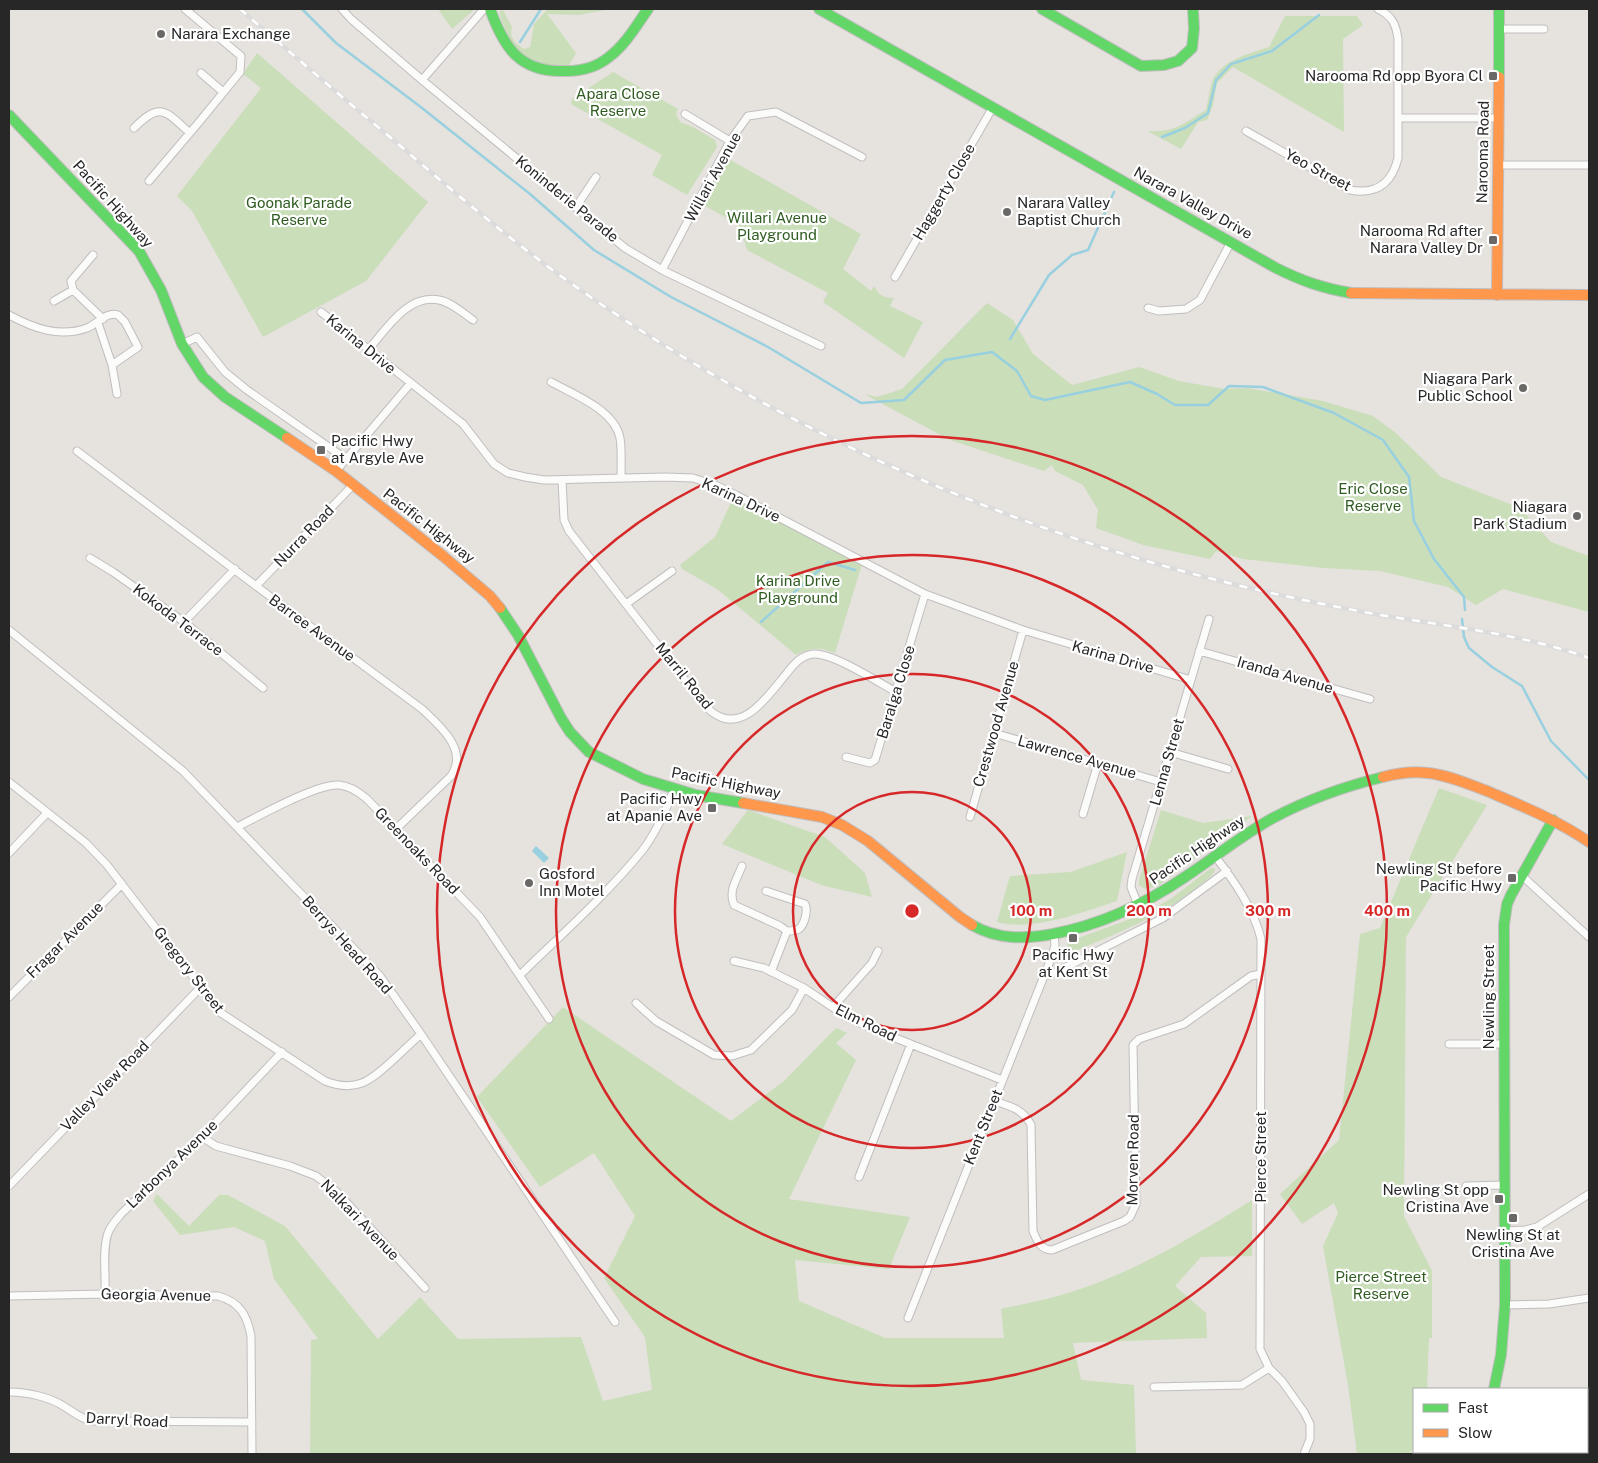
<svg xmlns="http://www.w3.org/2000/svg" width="1598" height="1463" font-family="'Public Sans',sans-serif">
	<rect width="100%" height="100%" fill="#e6e2de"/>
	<path fill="#cadeba" d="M438,9H475L452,29Z
		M548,9H610L579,15L547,14L576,53L568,67C525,65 512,53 499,12L503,10L512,27C509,38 515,43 524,49L530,47L534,24Z
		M1285,16H1357L1363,25L1343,39L1344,132L1233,67L1217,83L1213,105L1207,120L1198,122L1181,149L1149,132L1150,131C1174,133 1186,122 1206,110C1208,101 1209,91 1212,82C1220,60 1249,54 1269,47Z
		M257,53L428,202L366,281L263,337L192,211L177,196L261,88L243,74Z
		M613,72L678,109L676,114L680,122L693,127L715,140L717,147L687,195L652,175L662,155L571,104L572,99Z
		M727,158L861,234L843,269L871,291L874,286C879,295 883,298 894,298L890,306L923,322L904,358L823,302L828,293L747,250L739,225L700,203Z
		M987,303L1013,320L1033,354L1072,385L1139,367L1179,381L1224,389L1248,388L1323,401L1373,416L1396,433L1441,477L1520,508L1551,542L1589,556V612L1503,589L1476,605L1448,587L1380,571L1323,568L1243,559L1216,551L1210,559L1143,545L1096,528L1098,510L1083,485L1055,471L1052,465L1044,471L950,440L864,394L877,397L902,389Z
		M733,498L862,564L835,653C820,647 811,647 796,655L717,589L682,569L680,565L715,537Z
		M1439,788L1487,805L1406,937L1404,1216L1432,1271V1338H1429L1427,1389H1414V1445L1410,1454H1357L1348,1385L1323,1246L1338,1213L1334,1203L1302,1224L1280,1194L1339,1140L1360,934L1380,928Z
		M748,810L825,837L865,873L872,897L821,885L722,844Z
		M1161,810L1203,823L1252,816L1158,886L1145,889L1139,885V880Z
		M1127,852L1117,901C1083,912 1032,932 997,922L1010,876L1071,872Z
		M1211,868H1214L1215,871C1210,878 1202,883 1195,889C1159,917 1116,934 1075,951H1068L1066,948L1070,941L1144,914L1172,898Z
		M563,1007L731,1121L784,1081L836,1028L847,1033L836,1043L856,1060L789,1199L910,1217L889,1269L795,1260L799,1301L885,1338H1004L1001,1309C1023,1304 1046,1300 1068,1293C1134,1273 1194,1236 1252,1200V1256L1201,1257L1175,1286L1206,1313L1207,1338L1073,1343L1081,1380L1134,1385L1136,1454H310L311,1340L318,1339L274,1279L265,1241L234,1227L180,1235L153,1201L157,1194L189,1226L219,1195H228L285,1226L378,1339L420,1297L458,1339L581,1337L603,1401L652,1390L645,1337L604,1278L635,1216L594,1153L540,1187L477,1097Z
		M1501,1452H1556L1561,1454H1501Z"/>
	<path fill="#98d0e0" d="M536,846L549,858L544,863L532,851Z"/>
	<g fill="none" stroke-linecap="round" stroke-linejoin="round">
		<path stroke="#98d0e0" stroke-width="2.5" d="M302,9L336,43L422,108L530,194L594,250L671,297L768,347L861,403L904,400L945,360L992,352L1017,371L1031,396L1045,400L1130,382L1157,394L1175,405H1208L1229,386L1263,387L1334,413L1383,440L1409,477L1414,521L1434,559L1464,597L1465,610
			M520,42L541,9
			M1162,137L1185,128L1208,113L1216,80L1231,64L1272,51L1319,15
			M1010,339L1049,275L1072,255L1088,250L1114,192
			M1462,619L1464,637L1469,648L1492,667L1522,686L1551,741L1589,780
			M761,622L828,562L855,570"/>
		<g stroke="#c0bebf" stroke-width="9">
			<path id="street" d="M342,9L351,19L422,80L625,248L662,270L821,346
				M1499,29H1544
				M201,73L223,92
				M422,80L484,9
				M685,114L730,141
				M1398,118H1498
				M134,128C161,101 165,111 190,133
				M1246,131L1350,190C1377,195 1392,183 1398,158V39C1396,24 1392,16 1378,9
				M1498,165H1589
				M149,181L200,121L240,72L241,56L185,9
				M576,207L596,177
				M662,270L730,141L748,116L776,112L862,157
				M895,277L993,107
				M73,290L103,319
				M54,301L73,290L71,281L93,255
				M1148,308L1159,311L1186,309L1200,300L1231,242
				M321,312L463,424L494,464L508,473L525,477L544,480L665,477L693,478L715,485L736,495L925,594L1023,630L1191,680
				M9,315C33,328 59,338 87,328C97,324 107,311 118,315L125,322L138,347L112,365
				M98,323L112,365L117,394
				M182,344L197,337L225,372L247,390L346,459
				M368,350C386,330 407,294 439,300C451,302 463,313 473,320
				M551,382C573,394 615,410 620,438C622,450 621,465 621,477
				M77,451L256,586L422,709C440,726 469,750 451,776L396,829
				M336,471L410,384
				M562,480L564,520L569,531L692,689C698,697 704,706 712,712C743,736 769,694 787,673C794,664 801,655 814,654C833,653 878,682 896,692
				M90,558L113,572L184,622L263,688
				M256,586L353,485
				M626,604L672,571
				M184,622L235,569
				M9,630L183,771L380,976L421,1034L615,1322
				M1199,651L1370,699
				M994,733L1161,782
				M1170,752L1228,769
				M846,757L870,763L875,760L925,594
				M9,782L86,843L107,865L221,1013L325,1081C356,1093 370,1081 392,1061C402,1052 411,1043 421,1034
				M1083,814L1098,763
				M970,817L1023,630
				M237,827C259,816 318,783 339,785C350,786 359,792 367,799L480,917L549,1019
				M9,853L47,813
				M1215,856C1234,881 1254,909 1261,939L1260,1349L1269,1368L1282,1381L1304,1412L1310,1424V1439L1304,1454
				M742,866C737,879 728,891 734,905L780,926L787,931
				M1521,875L1589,937
				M766,891L805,904C808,910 805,924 799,929C796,931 791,931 787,931L771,972
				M1138,905L1131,887L1132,879L1209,619
				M734,961L764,968L804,988L847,1017L875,1030L1002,1080
				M520,975C561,935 606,895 642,851C656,833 666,810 674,789
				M1044,975H1050L1058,971L1163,918L1227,871
				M9,997L122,884
				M636,1003L656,1021L714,1055L732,1056L751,1050L792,1010L804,988
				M833,1007L872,963L878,951
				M1449,1044H1504
				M994,1101C1010,1106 1023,1109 1031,1125L1033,1231C1037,1241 1041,1250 1052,1250L1124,1221L1130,1217L1136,1204L1133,1045L1139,1039L1184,1024L1251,976L1261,974
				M202,1137L216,1146L290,1166L316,1176L337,1192L425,1288
				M859,1177L911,1044
				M9,1186L201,987
				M1466,1186L1505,1185
				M1505,1231L1525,1230L1537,1227L1589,1194
				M105,1294C106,1275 102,1251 108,1233C111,1225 117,1219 122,1213L202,1137L282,1052
				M9,1296L105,1294L218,1296C240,1302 247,1315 251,1336L252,1454
				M1505,1305L1549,1304L1589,1298
				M908,1318L1052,956L1055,945L1054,935
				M1154,1387L1242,1385L1269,1368
				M9,1392C27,1392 50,1397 65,1407C75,1413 81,1419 92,1421L252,1422"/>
		</g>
		<g stroke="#c0bebf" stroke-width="12">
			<path id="fast" d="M490,9C504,48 520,73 566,71C581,71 597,67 609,57C626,44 636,26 648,9
				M819,9L1276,268C1302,281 1322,288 1351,293
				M1042,9L1141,66L1164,65L1178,61L1192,48L1194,29L1193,9
				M1499,77V9
				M9,115L139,251L161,290L182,344L203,377L225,397L287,438
				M500,608L518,635L561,718L570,732L589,752L643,779L696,795L743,803
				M972,925C998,940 1025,939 1053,934C1100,925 1145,904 1185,877C1214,858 1242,835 1273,818C1307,800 1346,786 1383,777
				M1494,1389L1501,1355L1505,1305L1504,925L1507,904L1511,895L1553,820
				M1492,1452V1454"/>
		</g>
		<g stroke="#c0bebf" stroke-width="12">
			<path id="slow" d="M1351,293L1589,295
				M1497,295L1499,77
				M287,438L336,471L443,556L490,596L500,608
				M1383,777C1398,773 1413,771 1428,773C1448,775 1468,784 1487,791C1522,806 1557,820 1589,842
				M743,803L822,817L842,825L868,841L960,917L972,925"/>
		</g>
		<use href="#street" stroke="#fbfbfa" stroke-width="7"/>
		<use href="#fast" stroke="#63d668" stroke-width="10"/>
		<use href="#slow" stroke="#ff974d" stroke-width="10"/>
		<g stroke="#dcdcdd" stroke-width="4.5">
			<path id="rail" d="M240,9C292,54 344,99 397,143C449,188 502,233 558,274C734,401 932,497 1140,559C1214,581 1289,598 1364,612C1439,626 1517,632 1589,658"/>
		</g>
		<use href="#rail" stroke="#fff" stroke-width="2.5" stroke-dasharray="8" stroke-linecap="butt"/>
	</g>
	<g fill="none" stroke="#d62828" stroke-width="2.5">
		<circle cx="912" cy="911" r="119"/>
		<circle cx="912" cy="911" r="237"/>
		<circle cx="912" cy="911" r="356"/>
		<circle cx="912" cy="911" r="475"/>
	</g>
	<g fill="#6a6867" stroke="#fff" stroke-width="2">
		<circle cx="161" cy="34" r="5"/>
		<rect x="1488" y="71" width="10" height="10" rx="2.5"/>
		<circle cx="1007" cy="212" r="5"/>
		<rect x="1488" y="235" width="10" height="10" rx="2.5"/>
		<circle cx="1523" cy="388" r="5"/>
		<rect x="316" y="445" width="10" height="10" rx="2.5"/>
		<circle cx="1577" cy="516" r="5"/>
		<rect x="707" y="803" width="10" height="10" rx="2.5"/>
		<rect x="1507" y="873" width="10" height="10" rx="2.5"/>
		<circle cx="529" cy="883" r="5"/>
		<rect x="1068" y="933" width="10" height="10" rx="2.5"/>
		<rect x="1494" y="1194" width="10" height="10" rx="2.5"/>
		<rect x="1508" y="1213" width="10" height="10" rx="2.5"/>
	</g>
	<g text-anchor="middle" stroke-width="4.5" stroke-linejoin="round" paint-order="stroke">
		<g font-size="15" fill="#272727" stroke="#fff" text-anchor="end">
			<text x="171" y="39" text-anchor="start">Narara Exchange</text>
			<text x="1483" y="81">Narooma Rd opp Byora Cl</text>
			<text x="1017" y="208" text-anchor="start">Narara Valley<tspan x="1017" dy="17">Baptist Church</tspan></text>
			<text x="1483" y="236">Narooma Rd after<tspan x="1483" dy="17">Narara Valley Dr</tspan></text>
			<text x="1513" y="384">Niagara Park<tspan x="1513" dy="17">Public School</tspan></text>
			<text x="331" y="446" text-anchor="start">Pacific Hwy<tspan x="331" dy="17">at Argyle Ave</tspan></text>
			<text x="1567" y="512">Niagara<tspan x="1567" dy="17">Park Stadium</tspan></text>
			<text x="702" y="804">Pacific Hwy<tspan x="702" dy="17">at Apanie Ave</tspan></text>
			<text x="1502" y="874">Newling St before<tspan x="1502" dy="17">Pacific Hwy</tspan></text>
			<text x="539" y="879" text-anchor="start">Gosford<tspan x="539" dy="17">Inn Motel</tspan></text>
			<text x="1073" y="960" text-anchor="middle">Pacific Hwy<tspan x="1073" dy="17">at Kent St</tspan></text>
			<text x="1489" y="1195">Newling St opp<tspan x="1489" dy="17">Cristina Ave</tspan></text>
			<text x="1513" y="1240" text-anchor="middle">Newling St at<tspan x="1513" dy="17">Cristina Ave</tspan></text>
		</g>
		<g font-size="15" fill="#2f5c20" stroke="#fff">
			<text x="618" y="99">Apara Close<tspan x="618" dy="17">Reserve</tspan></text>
			<text x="299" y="208">Goonak Parade<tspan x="299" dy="17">Reserve</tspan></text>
			<text x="777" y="223">Willari Avenue<tspan x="777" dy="17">Playground</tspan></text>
			<text x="1373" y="494">Eric Close<tspan x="1373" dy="17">Reserve</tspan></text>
			<text x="798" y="586">Karina Drive<tspan x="798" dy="17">Playground</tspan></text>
			<text x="1381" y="1282">Pierce Street<tspan x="1381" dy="17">Reserve</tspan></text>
		</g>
		<g font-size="15" fill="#272727" stroke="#fff">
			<text transform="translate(1483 152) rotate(-89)" y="5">Narooma Road</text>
			<text transform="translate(1318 170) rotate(28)" y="5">Yeo Street</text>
			<text transform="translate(713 177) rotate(-61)" y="5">Willari Avenue</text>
			<text transform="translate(944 192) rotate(-60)" y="5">Haggerty Close</text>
			<text transform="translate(567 199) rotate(39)" y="5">Koninderie Parade</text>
			<text transform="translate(1193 203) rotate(29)" y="5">Narara Valley Drive</text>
			<text transform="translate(113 204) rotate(48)" y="5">Pacific Highway</text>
			<text transform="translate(361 344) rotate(39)" y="5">Karina Drive</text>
			<text transform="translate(741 500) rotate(25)" y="5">Karina Drive</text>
			<text transform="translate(429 526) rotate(38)" y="5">Pacific Highway</text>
			<text transform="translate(304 536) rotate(-46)" y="5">Nurra Road</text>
			<text transform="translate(178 620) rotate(37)" y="5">Kokoda Terrace</text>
			<text transform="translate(312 628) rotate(36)" y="5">Barree Avenue</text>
			<text transform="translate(1113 657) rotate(16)" y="5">Karina Drive</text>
			<text transform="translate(1285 675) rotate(16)" y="5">Iranda Avenue</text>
			<text transform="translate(684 676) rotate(51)" y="5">Marril Road</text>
			<text transform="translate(896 692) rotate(-73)" y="5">Baralga Close</text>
			<text transform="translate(996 724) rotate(-74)" y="5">Crestwood Avenue</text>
			<text transform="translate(1077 757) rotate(16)" y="5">Lawrence Avenue</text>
			<text transform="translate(1167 762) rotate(-74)" y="5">Lenna Street</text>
			<text transform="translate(726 783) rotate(11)" y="5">Pacific Highway</text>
			<text transform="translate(1197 850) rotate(-34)" y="5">Pacific Highway</text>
			<text transform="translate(417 851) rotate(46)" y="5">Greenoaks Road</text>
			<text transform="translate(65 940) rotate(-45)" y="5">Fragar Avenue</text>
			<text transform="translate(347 945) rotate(48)" y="5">Berrys Head Road</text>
			<text transform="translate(189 970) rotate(52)" y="5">Gregory Street</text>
			<text transform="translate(1489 997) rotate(-90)" y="5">Newling Street</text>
			<text transform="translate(866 1023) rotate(26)" y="5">Elm Road</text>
			<text transform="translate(105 1086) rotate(-46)" y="5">Valley View Road</text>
			<text transform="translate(983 1127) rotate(-68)" y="5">Kent Street</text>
			<text transform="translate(1261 1157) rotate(-90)" y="5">Pierce Street</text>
			<text transform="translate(1133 1160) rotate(-89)" y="5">Morven Road</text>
			<text transform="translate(172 1164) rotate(-44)" y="5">Larbonya Avenue</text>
			<text transform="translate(360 1220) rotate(46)" y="5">Nalkari Avenue</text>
			<text transform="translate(156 1295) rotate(1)" y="5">Georgia Avenue</text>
			<text transform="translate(127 1420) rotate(3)" y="5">Darryl Road</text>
		</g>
	</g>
	<circle cx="912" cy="911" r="8" fill="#d62828" stroke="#fff" stroke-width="2.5"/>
	<g font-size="15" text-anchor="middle" font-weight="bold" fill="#d62828" stroke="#fff" stroke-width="4.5" stroke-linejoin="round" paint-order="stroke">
		<text x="1031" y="916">100 m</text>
		<text x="1149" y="916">200 m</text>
		<text x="1268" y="916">300 m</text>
		<text x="1387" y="916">400 m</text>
	</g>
	<rect width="1598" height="1463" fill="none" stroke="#272727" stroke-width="20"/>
	<rect x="1413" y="1388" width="175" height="65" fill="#ffffff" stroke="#a9a9a9"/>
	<rect x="1423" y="1404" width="25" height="8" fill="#63d668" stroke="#a9a9a9"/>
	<text x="1458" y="1413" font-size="15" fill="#272727">Fast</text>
	<rect x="1423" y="1429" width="25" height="8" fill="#ff974d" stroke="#a9a9a9"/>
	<text x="1458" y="1438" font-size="15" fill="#272727">Slow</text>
</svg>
